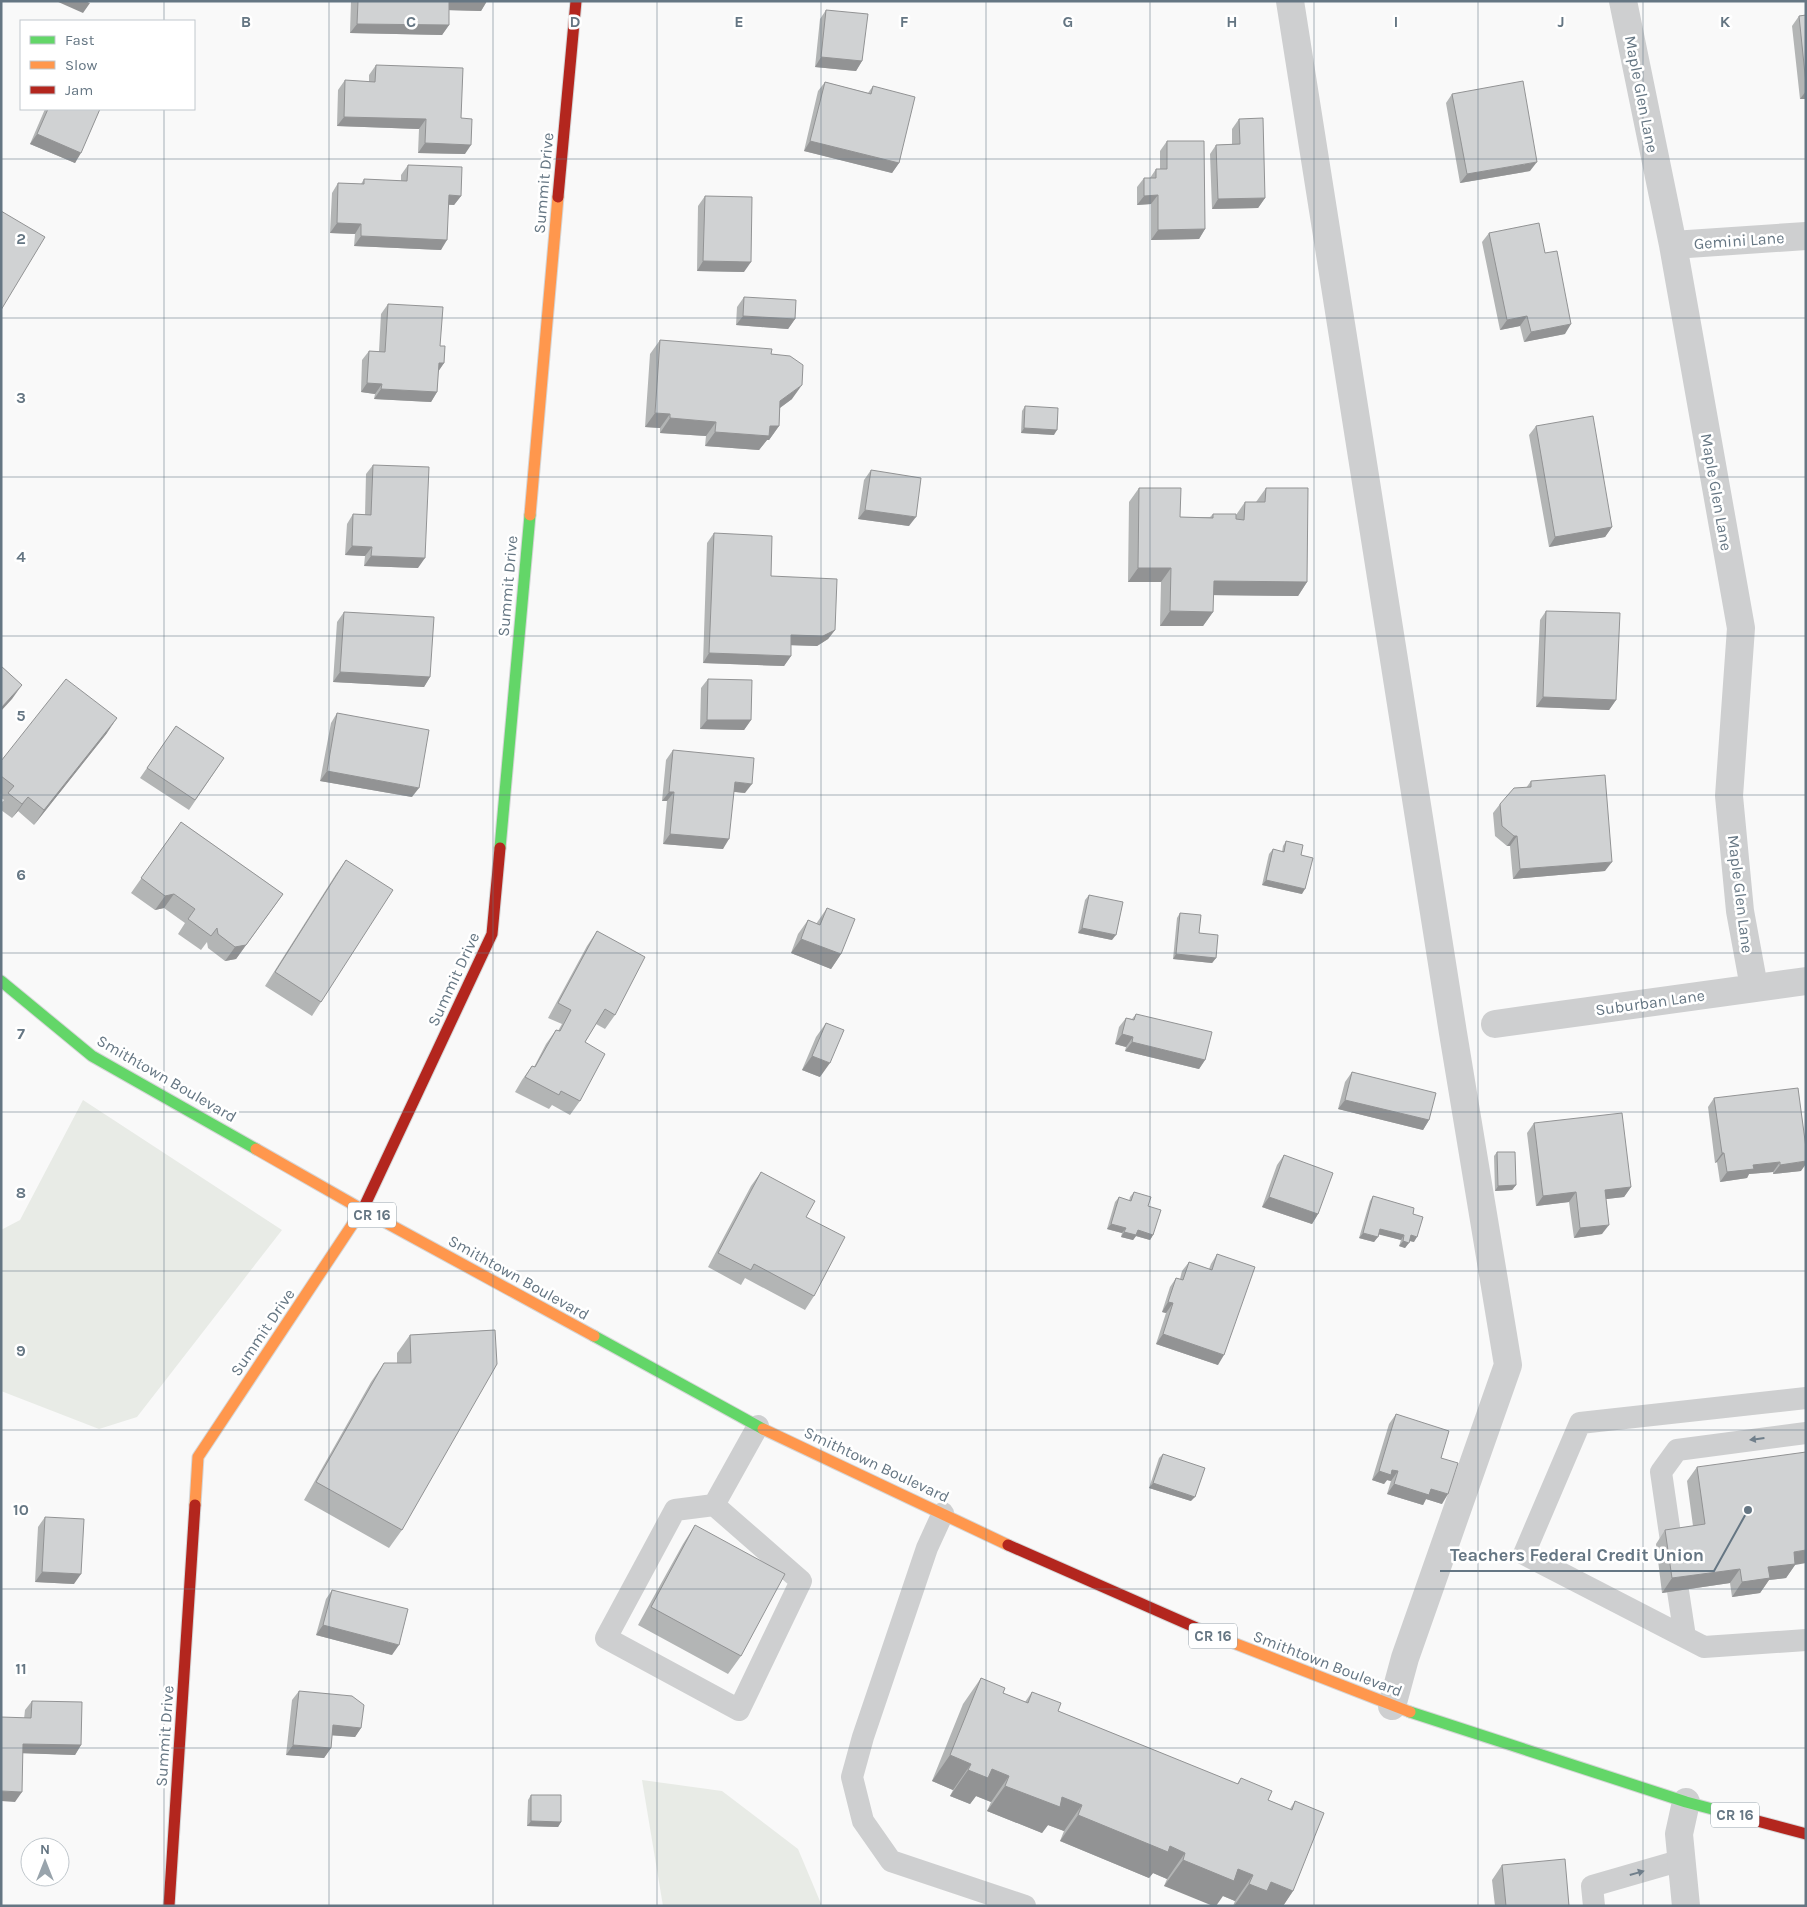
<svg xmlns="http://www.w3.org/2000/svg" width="1807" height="1907" font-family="Karla,sans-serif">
	<rect width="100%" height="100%" fill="#f9f9f9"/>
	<path fill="#e8ebe6" d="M83,1100L282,1230L137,1417L99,1429L1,1391V1230L20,1220Z
		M642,1780L722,1791L798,1849L822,1906H663Z"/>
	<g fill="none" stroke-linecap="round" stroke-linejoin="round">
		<g stroke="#d5d6d7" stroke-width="13">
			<path id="fast" d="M500,848L530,515
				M1,981L92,1056L256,1149
				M594,1336L763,1429
				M1410,1712L1686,1802L1731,1814"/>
		</g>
		<g stroke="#d5d6d7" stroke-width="13">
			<path id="slow" d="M530,515L558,197
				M256,1149L363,1210L594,1336
				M763,1429L1008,1545
				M195,1505L198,1457L364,1207
				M1208,1633L1410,1712"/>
		</g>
		<g stroke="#d5d6d7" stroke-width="13">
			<path id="jam" d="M558,197L576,1
				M364,1207L492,934L500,848
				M1008,1545L1208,1633
				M1731,1814L1806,1834
				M169,1906L195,1505"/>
		</g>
		<path stroke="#cecfd0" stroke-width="22" d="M1806,1398L1580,1423L1524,1554L1704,1647L1806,1640
			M714,1505L801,1581L739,1710L606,1638L675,1510Z
			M714,1505L758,1426
			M943,1513L927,1548L863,1737L852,1777L863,1821L891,1861L1025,1906
			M1671,1541L1661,1472L1677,1450L1806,1433
			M1678,1591L1685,1637
			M1594,1906L1592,1886L1682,1860"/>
		<path stroke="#cecfd0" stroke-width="28" d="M1290,1L1453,1033L1508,1365L1405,1658L1392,1706
			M1623,1L1673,245L1741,628L1729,796L1740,911L1754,987
			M1673,245L1806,236
			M1495,1024L1806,981
			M1686,1802L1679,1834L1686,1906"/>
		<use href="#fast" stroke="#63d668" stroke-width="11"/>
		<use href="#slow" stroke="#ff974d" stroke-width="11"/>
		<use href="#jam" stroke="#b3261e" stroke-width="11"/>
	</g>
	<path fill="#b3b5b5" d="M351,1H487L481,11L449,10V25L442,35L350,33Z
		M826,10L862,61L856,71L815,67L820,19Z
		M1806,15V99H1800L1792,26L1799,16Z
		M376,65L461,118L465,154L418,153L419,129L337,126L338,90L345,80L369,82V75Z
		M825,82L868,93L873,86L899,163L892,173L804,151L818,91Z
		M1452,94L1530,171L1460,183L1446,103Z
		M45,109H100L75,163L30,144Z
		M1239,119L1265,198L1258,208L1212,209L1210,154L1216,145L1232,144V129Z
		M1167,141L1205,229L1199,239L1151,240V204L1137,205V187L1144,178H1150L1156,169H1160V151Z
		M408,165L461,196L454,205H449L441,250L354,246L355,234L330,233L332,193L338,183L361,184L364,179L401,181V175Z
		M705,196L744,272L697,271L698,206Z
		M1489,233L1545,253L1565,334L1524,342L1520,326L1500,330L1482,242Z
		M744,297L795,319L788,329L736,325L737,307Z
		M388,304L440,346L444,363L438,371L437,392L431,402L374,399L375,394L361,392L362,360L369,351H379L381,314Z
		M660,340L771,354L792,399L780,408L779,426L769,440H767L759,450L705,446L706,436L660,433V428L645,427L650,354Z
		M1025,406L1054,435L1021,433L1022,411Z
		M1536,426L1612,527L1605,537L1549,547L1529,435Z
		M373,465L418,568L364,566L365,556L345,555L347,524L353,514L365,515L366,474Z
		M871,470L909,526L858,519L864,480Z
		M1139,488L1180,517H1210L1213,514L1236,515L1245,502H1256L1266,488L1307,582L1298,596L1213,595V612L1203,626H1160L1161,582H1128L1129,502Z
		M714,533L771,576L835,630L828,639L817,646L791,645V656L784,666L703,663L707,543Z
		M1546,611L1616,700L1609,710L1536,707L1540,620Z
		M344,612L430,677L424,687L333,682L337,622Z
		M708,679L751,720L744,730L700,729L701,688Z
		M337,713L412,797L320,781L331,723Z
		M176,726L224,758L189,810L140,778Z
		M107,733L34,825L18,811L12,818L1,810V803L4,800L1,798V761Z
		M673,750L745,793L734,792L723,849L663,844L667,801H662L666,760Z
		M1531,781L1605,871L1513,879L1510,846H1507L1495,836L1493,813L1500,804L1526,788Z
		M181,822L283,894L236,959L225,961L208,948L207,942L201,950L178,934L185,923L164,908L155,910L131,893Z
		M1286,841L1301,855L1302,894L1262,885L1269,854L1273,849L1282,852L1283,846Z
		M346,860L321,1002L312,1016L265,986L336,874Z
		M1089,895L1112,940L1078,933L1085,900Z
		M827,908L841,954L831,969L791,953L798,934L808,920L816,924Z
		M1180,913L1199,933L1216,958L1212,963L1173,959L1177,918Z
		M597,931L615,1015L605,1029L596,1024L585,1042L580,1101L570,1115L552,1105L549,1109L515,1092L522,1080L532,1066L534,1067L546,1044L556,1030L558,1031L562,1024L548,1018L587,946Z
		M1136,1014L1205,1060L1199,1069L1125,1051L1126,1047L1115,1044L1119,1027L1126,1018L1132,1019Z
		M826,1023L820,1077L802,1070L816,1037Z
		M1352,1072L1429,1120L1423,1130L1338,1109L1345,1082Z
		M1714,1098L1801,1171L1773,1174V1172L1749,1174L1747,1178L1720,1182L1717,1162L1715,1163L1708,1107Z
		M1534,1123L1631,1187L1624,1197L1606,1199L1602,1234L1574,1238L1569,1202L1536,1206L1527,1133Z
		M1497,1152L1516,1185L1512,1190L1495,1191L1494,1156Z
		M1284,1155L1318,1214L1312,1224L1262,1207L1277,1165Z
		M761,1172L806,1217L814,1296L805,1310L745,1278L741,1285L708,1267L751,1186Z
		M1134,1192L1148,1206L1153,1235L1150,1240L1136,1236L1133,1240L1121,1237L1122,1233L1107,1229L1115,1202L1119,1197L1129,1201L1130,1197Z
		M1373,1196L1413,1214L1414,1242L1409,1241L1405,1248L1399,1246L1401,1240L1379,1234L1374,1242L1359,1238L1370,1201Z
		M1217,1254L1218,1365L1156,1344L1166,1313L1162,1312L1170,1287L1176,1278L1180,1279L1182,1271L1189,1262L1209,1269L1211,1264Z
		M495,1330L402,1530L389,1548L304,1500L371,1382L384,1363H397V1353L410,1335Z
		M1396,1414L1441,1458L1442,1504L1426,1499L1423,1505L1387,1494L1391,1481L1387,1480L1384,1484L1372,1480L1389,1424Z
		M1163,1454L1191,1501L1149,1488L1159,1458Z
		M1697,1467L1795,1565L1786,1578L1769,1580L1760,1593L1732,1597L1730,1583L1662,1593L1656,1544L1665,1530L1693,1526L1687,1481Z
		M45,1517L74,1584L35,1582L38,1527Z
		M695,1525L741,1656L728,1674L638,1625L683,1544Z
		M332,1590L392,1655L316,1635L326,1599Z
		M981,1678L1003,1693L1025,1702L1032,1692L1058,1711L1237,1784L1241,1778L1268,1800L1290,1809L1295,1801L1293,1891L1283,1906H1233L1235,1901L1223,1896L1164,1886L1167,1879L1153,1873L1149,1878L1060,1841L1064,1831L1048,1825L1042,1833L987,1811L991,1802L976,1796L970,1804L950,1796L953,1790L932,1781L963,1704Z
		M299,1691L361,1728L355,1737L332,1735L331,1748L324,1758L286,1755L292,1700Z
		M32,1701L81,1745L75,1755L22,1753L15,1802L25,1710Z
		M531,1795L561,1822L558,1827L527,1826L528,1800Z
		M1502,1865L1569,1906H1495L1492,1880Z"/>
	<path fill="#929394" d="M56,1H85L90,3L83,13Z
		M449,1H487L481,11L443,10Z
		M357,24L449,25L442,35L350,33Z
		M821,57L862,61L856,71L815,67Z
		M1806,91V99H1800Z
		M344,117L426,119L419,129L337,126Z
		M37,134L81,153L75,163L30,144Z
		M810,141L899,163L892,173L804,151Z
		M425,143L471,145L465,154L418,153Z
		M1537,162L1530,171L1460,183L1467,174Z
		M449,195L461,196L454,205L443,204Z
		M1158,195L1151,204L1137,205L1144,196Z
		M1265,198L1258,208L1212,209L1218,199Z
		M337,223L361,224L355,234L330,233Z
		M1205,229L1199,239L1151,240L1158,230Z
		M361,236L447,240L441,250L354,246Z
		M703,261L751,262L744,272L697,271Z
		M743,316L795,319L788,329L736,325Z
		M1527,316L1520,326L1500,330L1507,320Z
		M1571,324L1565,334L1524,342L1531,332Z
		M439,363H444L438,372Z
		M367,383L382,384L375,394L361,392Z
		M802,385L792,399L770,415L780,401Z
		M381,389L437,392L431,402L374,399Z
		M655,413L670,414L660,428L645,427Z
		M670,418L716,422L706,436L660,433Z
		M770,426H779L769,440H767L759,450L705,446L715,432Z
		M1024,428L1057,430L1054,435L1021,433Z
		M865,510L916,517L909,526L858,519Z
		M1612,527L1605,537L1549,547L1555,537Z
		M352,546L372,547L365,556L345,555Z
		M371,556L425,558L418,568L364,566Z
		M1138,568H1171L1161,582H1128Z
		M1214,581L1307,582L1298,596L1204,595Z
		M1170,611L1213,612L1203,626H1160Z
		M835,630L828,639L817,646L784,645L791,635Z
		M709,653L791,656L784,666L703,663Z
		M340,672L430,677L424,687L333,682Z
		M22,685L12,699L1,711V708Z
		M1543,697L1616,700L1609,710L1536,707Z
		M117,718L107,733L34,825L44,810Z
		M707,720H751L744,730L700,729Z
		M327,771L419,788L412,797L320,781Z
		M735,782L752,784L745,793L728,791Z
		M669,792H674L667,801H662Z
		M28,797L18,811L12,818L22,804Z
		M670,834L729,839L723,849L663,844Z
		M1514,836H1517L1510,846H1507Z
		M1612,862L1605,871L1513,879L1520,869Z
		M1266,880L1305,889L1302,894L1262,885Z
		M174,894L164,908L155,910L165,896Z
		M283,894L236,959L225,961L235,947Z
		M1082,928L1116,935L1112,940L1078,933Z
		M801,939L841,954L831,969L791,953Z
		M1176,954L1216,958L1212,963L1173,959Z
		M1122,1034L1133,1037L1126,1047L1115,1044Z
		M1132,1042L1205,1060L1199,1069L1125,1051Z
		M812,1056L830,1063L820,1077L802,1070Z
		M1345,1100L1429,1120L1423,1130L1338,1109Z
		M1722,1153H1724L1717,1162L1715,1163Z
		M1806,1161V1164L1801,1171L1773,1174L1780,1165Z
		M1780,1162L1773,1172L1749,1174L1747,1178L1720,1182L1727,1172L1753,1165Z
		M1516,1185L1512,1190L1495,1191L1498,1186Z
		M1631,1187L1624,1197L1598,1200L1605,1190Z
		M1576,1192L1569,1202L1536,1206L1543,1196Z
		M1269,1197L1318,1214L1312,1224L1262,1207Z
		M1111,1224L1126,1228L1122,1233L1107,1229Z
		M1609,1225L1602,1234L1574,1238L1580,1228Z
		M1380,1229L1404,1235L1401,1240L1377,1234Z
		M1138,1230L1153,1235L1150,1240L1136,1236L1133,1240L1121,1237L1124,1232Z
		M1363,1233L1378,1237L1374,1242L1359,1238Z
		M1411,1235L1417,1237L1414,1242L1407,1240Z
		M1403,1241L1409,1243L1405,1248L1399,1246Z
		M1168,1302L1173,1303L1166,1313L1162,1312Z
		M1163,1334L1224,1355L1218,1365L1156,1344Z
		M1392,1470L1398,1471L1391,1481L1387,1480L1384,1484L1372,1480L1379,1471Z
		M1153,1483L1195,1497L1191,1501L1149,1488Z
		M1394,1484L1431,1489L1448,1494L1442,1504L1426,1499L1423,1505L1387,1494Z
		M1806,1550V1563L1795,1565L1786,1578L1769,1580L1760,1593L1732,1597L1742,1582L1794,1552Z
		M1740,1569L1730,1583L1662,1593L1672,1578Z
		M42,1572L81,1574L74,1584L35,1582Z
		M323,1625L399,1645L392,1655L316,1635Z
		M333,1725L361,1728L355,1737L327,1735Z
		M23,1744L81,1745L75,1755L16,1753Z
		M293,1745L331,1748L324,1758L286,1755Z
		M950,1755L971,1764L953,1790L932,1781Z
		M992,1769L1009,1776L991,1802L976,1796L970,1804L950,1796L968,1770Z
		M1005,1786L1062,1797L1082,1805L1064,1831L1048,1825L1042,1833L987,1811Z
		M1,1791L22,1792L15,1802L1,1801Z
		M1078,1815L1170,1846L1185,1853L1167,1879L1153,1873L1149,1878L1060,1841Z
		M531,1821L561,1822L558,1827L527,1826Z
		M1183,1860L1238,1869L1253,1875L1235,1901L1223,1896L1216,1906H1213L1164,1886Z
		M1271,1882L1293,1891L1283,1906H1234L1249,1884Z"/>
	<path fill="#d0d2d3" stroke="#929394" d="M358,1H449V25L357,24Z
		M826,10L868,14L862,61L821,57Z
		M1806,15V84L1799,16Z
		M376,65L463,68L461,118L472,119L471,145L425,143L426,119L344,117L345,80L375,82Z
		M1523,81L1537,162L1467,174L1452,94Z
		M825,82L871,94L873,86L915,97L899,163L810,141Z
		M48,109H100L81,153L37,134Z
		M1263,118L1265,198L1218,199L1216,145L1240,144L1239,119Z
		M1167,141H1204L1205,229L1158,230V195L1144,196V178H1156V169H1167Z
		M408,165L462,167L461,196L449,195L447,240L361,236V224L337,223L338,183L364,184V179L407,181Z
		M705,196L752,197L751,262L703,261Z
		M1,211L45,237L1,310Z
		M1539,223L1545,253L1557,251L1571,324L1531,332L1527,316L1507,320L1489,233Z
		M744,297L796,300L795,319L743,316Z
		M388,304L443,307L440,346H445L444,363H439L437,392L381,389L382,384L367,383L369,351L385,352Z
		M660,340L772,349L771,354L790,356L803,365L802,385L780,401L779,426H770L769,436L715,432L716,422L670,418V414L655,413Z
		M1025,406L1058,408L1057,430L1024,428Z
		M1593,416L1612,527L1555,537L1536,426Z
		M373,465L429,467L425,558L371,556L372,547L352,546L353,514L371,515Z
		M871,470L921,478L916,517L865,510Z
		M1139,488H1181L1180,517L1213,518V514H1236V519L1244,520L1245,502H1265L1266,488H1308L1307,582L1214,581L1213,612L1170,611L1171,568H1138Z
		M714,533L772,536L771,576L837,579L835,630L823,636L791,635V656L709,653Z
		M1546,611L1620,613L1616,700L1543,697Z
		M344,612L434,617L430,677L340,672Z
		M1,666L22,685L1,708Z
		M66,679L117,718L44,810L28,797L22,804L8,793L14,786L1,776V761Z
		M708,679L752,680L751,720H707Z
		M337,713L429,730L419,788L327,771Z
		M176,726L224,758L195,800L147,768Z
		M673,750L754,758L752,784L735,782L729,839L670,834L674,792H669Z
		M1605,775L1612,862L1520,869L1517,836H1514L1502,826L1500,804L1514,788L1531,787V781Z
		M181,822L283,894L246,945L235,947L218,934L217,928L211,936L188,919L195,909L174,894L165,896L141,878Z
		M1286,841L1303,845L1301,855L1313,858L1305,889L1266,880L1273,849L1284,852Z
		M346,860L393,890L321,1002L275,972Z
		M1089,895L1123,902L1116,935L1082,928Z
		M827,908L855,919L841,954L801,939L808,920L820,925Z
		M1180,913L1201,915L1199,933L1218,935L1216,958L1176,954Z
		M597,931L645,957L615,1015L605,1009L585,1042L605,1054L580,1101L561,1091L559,1095L525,1077L532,1066L535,1067L556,1030L560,1031L571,1010L558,1003Z
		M1136,1014L1212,1032L1205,1060L1132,1042L1133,1037L1122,1034L1126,1018L1134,1020Z
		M826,1023L844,1030L830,1063L812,1056Z
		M1352,1072L1436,1093L1429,1120L1345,1100Z
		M1798,1088L1806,1148V1161L1780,1165V1162L1753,1165L1754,1169L1727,1172L1724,1153H1722L1714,1098Z
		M1622,1113L1631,1187L1605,1190L1609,1225L1580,1228L1576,1192L1543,1196L1534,1123Z
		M1497,1152H1515L1516,1185L1498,1186Z
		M1284,1155L1333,1173L1318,1214L1269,1197Z
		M761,1172L815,1201L806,1217L845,1237L814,1296L754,1264L751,1270L718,1253Z
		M1134,1192L1151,1197L1148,1206L1161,1210L1153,1235L1138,1230L1136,1235L1124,1232L1126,1228L1111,1224L1119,1197L1131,1201Z
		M1373,1196L1414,1208L1413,1214L1423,1217L1417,1237L1411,1235L1409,1243L1403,1241L1404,1235L1380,1229L1378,1237L1363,1233Z
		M1217,1254L1255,1267L1224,1355L1163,1334L1173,1303L1168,1302L1176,1278L1183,1280L1189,1262L1212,1270Z
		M495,1330L497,1364L402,1530L316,1482L384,1363H411L410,1335Z
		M1396,1414L1449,1431L1441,1458L1458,1463L1448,1494L1431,1489L1429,1495L1394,1484L1398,1471L1392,1470L1391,1475L1379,1471Z
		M1806,1452V1550L1794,1552L1795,1564L1768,1567L1770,1578L1742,1582L1740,1569L1672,1578L1665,1530L1705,1524L1697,1467Z
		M1163,1454L1205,1468L1195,1497L1153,1483Z
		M45,1517L84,1519L81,1574L42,1572Z
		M695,1525L785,1574L741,1656L651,1607Z
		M332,1590L408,1609L399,1645L323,1625Z
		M981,1678L1005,1688L1003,1693L1028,1703L1032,1692L1061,1703L1058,1711L1238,1784L1241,1778L1272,1791L1268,1800L1292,1810L1295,1801L1324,1813L1293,1891L1271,1882L1267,1891L1249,1884L1253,1875L1238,1869L1234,1881L1183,1860L1185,1853L1170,1846L1168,1852L1078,1815L1082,1805L1062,1797L1060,1807L1005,1786L1009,1776L992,1769L988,1778L968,1770L971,1764L950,1755Z
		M299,1691L352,1696L364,1705L361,1728L333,1725L331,1748L293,1745Z
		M32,1701L82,1702L81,1745L23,1744L22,1792L1,1791V1717L31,1718Z
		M531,1795H561V1822L531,1821Z
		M1565,1859L1569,1906H1506L1502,1865Z"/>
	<defs><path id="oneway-solid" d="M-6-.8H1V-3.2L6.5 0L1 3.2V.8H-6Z" transform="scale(1.25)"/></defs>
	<g fill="#707f8b">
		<use href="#oneway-solid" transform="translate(1757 1439) rotate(173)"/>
		<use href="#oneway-solid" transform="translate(1637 1873) rotate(-16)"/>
	</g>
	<path fill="none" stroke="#657683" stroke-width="1" stroke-opacity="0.55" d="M164,1V21M329,1V1906M493,1V1906M657,1V1906M821,1V1906M986,1V1906M1150,1V1906M1314,1V1906M1478,1V1906M1643,1V1906M164,109V1906M1,159H1806M1,318H1806M1,477H1806M1,636H1806M1,795H1806M1,953H1806M1,1112H1806M1,1271H1806M1,1430H1806M1,1589H1806M1,1748H1806"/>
	<g text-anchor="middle" stroke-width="5" stroke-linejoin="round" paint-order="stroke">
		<g fill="#fff" stroke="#939fa8" stroke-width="1">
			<rect x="348" y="1202.5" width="48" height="25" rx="4"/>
			<rect x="1189" y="1623.5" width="48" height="25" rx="4"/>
			<rect x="1711" y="1802.5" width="48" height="25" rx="4"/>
		</g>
		<g font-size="15" font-weight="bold" fill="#657683">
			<text x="372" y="1220">CR 16</text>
			<text x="1213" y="1641">CR 16</text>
			<text x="1735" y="1820">CR 16</text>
		</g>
		<g font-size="16" fill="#657683" stroke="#fff">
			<text transform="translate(1642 94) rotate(79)" y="6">Maple Glen Lane</text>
			<text transform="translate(543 183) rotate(-85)" y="6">Summit Drive</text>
			<text transform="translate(1739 240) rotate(-4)" y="6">Gemini Lane</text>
			<text transform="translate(1717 492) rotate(80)" y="6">Maple Glen Lane</text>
			<text transform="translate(507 586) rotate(-85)" y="6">Summit Drive</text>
			<text transform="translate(1741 894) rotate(83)" y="6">Maple Glen Lane</text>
			<text transform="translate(453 979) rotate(-65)" y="6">Summit Drive</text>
			<text transform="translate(1650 1002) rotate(-8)" y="6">Suburban Lane</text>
			<text transform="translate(167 1078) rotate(30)" y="6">Smithtown Boulevard</text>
			<text transform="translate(519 1277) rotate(29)" y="6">Smithtown Boulevard</text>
			<text transform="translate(262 1332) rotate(-56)" y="6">Summit Drive</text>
			<text transform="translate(877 1464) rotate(25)" y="6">Smithtown Boulevard</text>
			<text transform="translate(1328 1663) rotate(21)" y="6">Smithtown Boulevard</text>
			<text transform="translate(164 1736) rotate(-86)" y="6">Summit Drive</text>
		</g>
	</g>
	<g font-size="16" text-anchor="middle" font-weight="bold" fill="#657683" stroke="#fff" stroke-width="5" stroke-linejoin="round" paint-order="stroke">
		<text x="246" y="27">B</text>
		<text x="411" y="27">C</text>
		<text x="575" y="27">D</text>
		<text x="739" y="27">E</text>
		<text x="904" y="27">F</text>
		<text x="1068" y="27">G</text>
		<text x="1232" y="27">H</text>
		<text x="1396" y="27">I</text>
		<text x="1561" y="27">J</text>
		<text x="1725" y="27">K</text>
		<text x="21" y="244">2</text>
		<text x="21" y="403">3</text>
		<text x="21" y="562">4</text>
		<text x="21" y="721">5</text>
		<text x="21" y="880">6</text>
		<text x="21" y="1039">7</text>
		<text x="21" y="1198">8</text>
		<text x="21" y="1356">9</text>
		<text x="21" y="1515">10</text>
		<text x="21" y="1674">11</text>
	</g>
	<path fill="none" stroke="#657683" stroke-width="2" d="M1748 1510L1714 1571H1440"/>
	<circle fill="#657683" stroke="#fff" stroke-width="2" cx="1748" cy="1510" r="5"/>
	<g font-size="18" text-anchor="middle" font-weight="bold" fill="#657683" stroke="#fff" stroke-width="5" stroke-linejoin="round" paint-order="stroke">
		<text x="1577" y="1561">Teachers Federal Credit Union</text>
	</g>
	<rect width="1807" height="1907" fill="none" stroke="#657683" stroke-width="5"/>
	<rect x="20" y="20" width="175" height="90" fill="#ffffff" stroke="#c1c8cd"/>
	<rect x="30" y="36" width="25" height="8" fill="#63d668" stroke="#c1c8cd"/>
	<text x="65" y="45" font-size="15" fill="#657683">Fast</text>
	<rect x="30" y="61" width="25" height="8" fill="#ff974d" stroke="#c1c8cd"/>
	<text x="65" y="70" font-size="15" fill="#657683">Slow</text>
	<rect x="30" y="86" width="25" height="8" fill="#b3261e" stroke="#c1c8cd"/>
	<text x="65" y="95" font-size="15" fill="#657683">Jam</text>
	<g transform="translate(45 1862)"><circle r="24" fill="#ffffff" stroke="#c1c8cd"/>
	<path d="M0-4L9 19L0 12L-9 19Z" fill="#99a4ac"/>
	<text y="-8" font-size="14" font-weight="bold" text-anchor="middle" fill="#657683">N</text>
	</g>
</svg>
